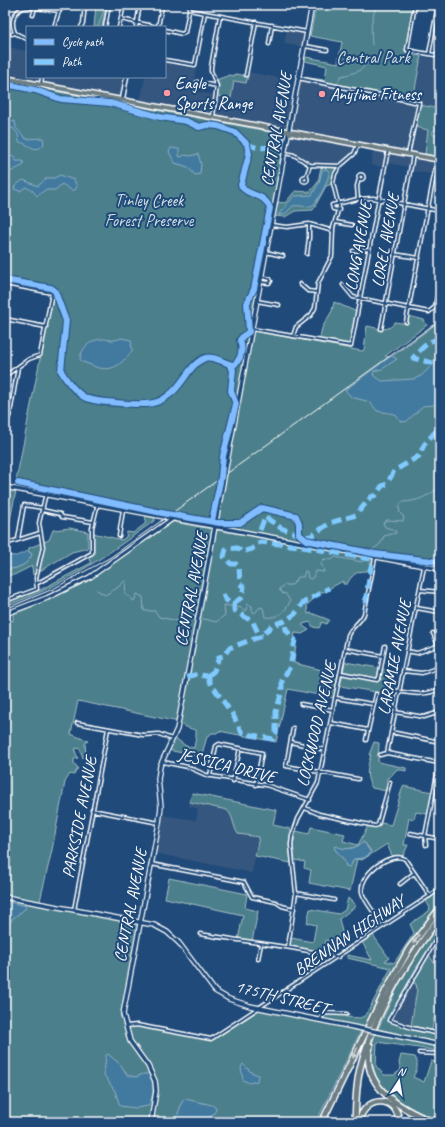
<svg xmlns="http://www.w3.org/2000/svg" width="445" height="1127" font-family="Caveat,sans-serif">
	<rect width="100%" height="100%" fill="#1f4a7a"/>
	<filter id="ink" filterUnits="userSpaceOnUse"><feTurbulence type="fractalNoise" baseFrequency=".025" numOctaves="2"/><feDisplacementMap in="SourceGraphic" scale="8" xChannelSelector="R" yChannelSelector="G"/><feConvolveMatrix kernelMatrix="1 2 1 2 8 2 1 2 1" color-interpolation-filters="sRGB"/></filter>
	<g filter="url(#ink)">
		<path fill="#34577e" d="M287,29L305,32L303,47L284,44Z
			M5,46L27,51V77H40L39,81L37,82L5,76Z
			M421,56L440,60V109L420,105L416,127L428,130L425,154L291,130L301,77L413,99Z
			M165,63L196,69L193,91L216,95L212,115L140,101L145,77H165Z
			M248,72L281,78L277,98L291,101L286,128L215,115L218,96L231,98L234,81L246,83Z
			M44,77H119L124,78L121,98L45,82Z
			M292,135L354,146L355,148L351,156L341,164H309L287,151L290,137Z
			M373,150L386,153L383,167L371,165Z
			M391,153L438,162L436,175L408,170L409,167L387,163L388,154Z
			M190,802L227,810L235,822L236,830L259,837L252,873L155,853L162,815L196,820L198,809L189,806Z
			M440,935V975H438L428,954Z
			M411,982L416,984L417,989L411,1026L390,1019Z"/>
		<path fill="#4c7f8b" stroke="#a6bfc5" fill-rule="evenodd" d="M96,5L106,6L102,27H94Z
			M316,5H353L363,7V5H413L405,51L408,54L421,56L413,100L301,77L325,80L327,66L305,61L306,57L338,63L342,42L310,36Z
			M235,74L248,76L246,83L234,81L231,98L218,96L216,80L230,75L234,76Z
			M5,82L284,134L270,227L250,330L362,351L364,350L367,326C378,328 388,333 395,322L408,324L409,316L424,320L427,325L385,356L391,357L440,321V567L15,486L53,293L5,283Z
			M420,105L440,109V127L433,131V135H440V157L425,154L428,130L416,127Z
			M321,167L336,168L332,184L326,186L313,210L295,211L285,217L274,216L277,202L285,203L295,191L310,192L318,182Z
			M334,302L357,312L349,346L319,341L322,328L332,311Z
			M5,489L16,491L6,540L5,539Z
			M146,516L155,518L154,521C104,557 64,586 5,606V603L40,590L91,563L88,557L93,553V533L122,540L126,537L127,532L133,533L145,524Z
			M173,522L371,558V564L367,571C356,571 352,575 347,584H343V581L319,594L307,605L308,614L311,613L327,619L329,620L326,624L322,622L319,628L313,627L310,622L303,624V626L309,630L302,634L295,633L294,638L296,641L294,663L326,671V673L339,675L334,698L288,689L276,742L219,731L217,733H212L207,737L201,757L168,750L175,738L186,746L194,748L196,736V730C191,729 181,726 179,722L78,701L71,734L88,741L85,743L86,756L83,758L80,749L76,748L75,751L78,758L74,759V763L78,768L74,775L70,774L65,782L52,850L39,905L136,923L138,926L122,1015L123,1024L213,1040L261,1009L361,1031L316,1122H5V617L10,615V620L13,621V614C73,594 122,557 173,522Z
			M70,528L88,532V548L72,552L33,575L32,566L14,575H5V569C15,570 29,565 32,554L28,551L29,548L49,540L53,530Z
			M345,662L379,668L377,678L343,673Z
			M382,669L393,671L388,694L340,686L343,675L376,681L380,678Z
			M374,742L379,743L378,762L406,768V771L397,769L390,777L387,778L386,791L372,788C365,777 367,767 371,755H369Z
			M403,786L432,792L428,814L416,812L414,819L409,818L404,845H408L403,856H392L387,844L362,860L357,859L350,891L309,883L311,870L304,868L305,862L295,860L293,846L296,831L309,834L311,827L345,834L343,841L358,845L368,826L375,827L381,823L391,825ZM364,842L371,851L364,858L354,859L350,867L346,866L344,860L334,848C348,848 351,851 364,842Z
			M192,793L276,810L273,825L291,829L289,844L291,863L255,856L259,837L238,834C233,827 234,817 227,810L190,802Z
			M169,878L247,894L245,908L258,911L252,942L238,940L243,915L165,898Z
			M440,891V904L405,952L383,989L366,1027L324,1020L322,1017L325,1014L346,1015V1017L360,1018L366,1015L391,968L347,958V955L372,960L362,942L373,935L389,958L385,961L394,963L414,933L410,924L429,911L430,908L426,901Z
			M348,898L356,906L339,919L344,940L337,942L326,940L324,952L289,946L291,938L313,942L316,925L307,923L310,909L339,914L345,910Z
			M440,920V931L415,970L388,1019C395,1028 428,1032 440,1034V1043L378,1029L407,967Z
			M428,954L438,968V975H440V1019L434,1018L432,1030L411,1026L417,989L416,984L411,982Z
			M375,1034L440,1047V1051L377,1042L376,1066L384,1075H394L401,1070L399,1063L401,1055L415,1057C419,1065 417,1070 413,1077L424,1082L431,1061L440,1063V1122C430,1121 418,1114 409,1108C378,1089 363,1073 375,1034Z"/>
		<path fill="#437a9f" stroke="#8eafc5" d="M15,121L16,128L26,139L43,138L44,144C36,155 28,143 19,142L18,134L13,128H5V124Z
			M171,148L179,149V156L181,157L185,155L190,156L198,154L201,164L200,174L195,175L188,167L175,163L169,152Z
			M10,156L14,157L16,161H23L24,165L10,172L5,170V159Z
			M326,169L329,171C330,178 319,200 313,205C308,208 299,205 293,206L285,214L278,215L294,196L312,195L319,183L322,170Z
			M60,175L74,180L77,187L75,190H71L62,184L55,190H45L37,196L33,191L26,187L20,191L14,189L15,186L23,180L38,186L47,178H54Z
			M121,338L131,340L132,351C120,366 110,374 91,365C87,363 83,363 80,360C80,348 92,339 102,339C109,339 114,342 121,338Z
			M391,356L397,359L382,369L374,371L373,375L382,381L413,379L421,376L433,364L440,366V401L434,405L423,406L406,422L400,421L395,414L377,411L370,402L351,397L345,390Z
			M28,551L32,554C29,565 15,570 5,569V555L16,556Z
			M364,842L371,853L364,858L354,859L350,867L346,866L344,860L334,848L336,846C347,851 354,849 364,842Z
			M5,901L26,906L25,909L12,919L5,933Z
			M108,1054L121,1065L127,1075L136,1077L143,1074H149C155,1082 154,1099 148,1106L136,1108L120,1106L115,1091L104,1075L106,1055Z
			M243,1064L251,1072L258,1075L257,1081L249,1083L243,1080L241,1068Z
			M185,1099L212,1105L215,1107L216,1110L207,1122H182L177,1117L182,1102Z"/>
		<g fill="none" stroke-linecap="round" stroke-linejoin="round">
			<path stroke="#8eafc5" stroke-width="1" d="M97,5L104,7
				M98,27L105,7
				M372,45C371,29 370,20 377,5
				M338,82L341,76C355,73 365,71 370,57
				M370,552L381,543L384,536L396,533L395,530L385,527L383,523L387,520L403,521L404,517L400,513L399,507L402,502C416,502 429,496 440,487
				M97,590L105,595L117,588L126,580L125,594L134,601L137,594L143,597L144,611H155L159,617L178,621L182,615L197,617
				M200,618L216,622L225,615L224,605L241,608L246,611L247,604L252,606V611L255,613L260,607L263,608L265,617C277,619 286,612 290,601L285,593L283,594L279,589L285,585H292L298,577H303L305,571L307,572L308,578L312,579L316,571L324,572L323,567L320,563L324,559L332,560L335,557L362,562L366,559"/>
			<g stroke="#fff" stroke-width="5">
				<path id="street" d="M415,5L407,50L440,56
					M22,8L28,7L60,11
					M189,10L307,32
					M33,15L35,8
					M121,19L157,27
					M54,27L61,5
					M81,27L83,23L85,5
					M105,27L109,5
					M119,27L124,5
					M136,27L140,5
					M158,27L162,6
					M165,30L182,34L185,32L190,5
					M15,33C11,23 12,14 22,8L20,5
					M12,34L15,33L27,39
					M269,44L272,25
					M305,46L327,50
					M429,54L438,5
					M165,60L195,65L205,13
					M246,75L256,22
					M298,78L419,103L408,154
					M197,82L217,86
					M41,85L42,77
					M122,99L126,77
					M123,99L127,77
					M213,116L217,86L211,71V67L220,16
					M285,153L294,155L310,165L340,166
					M358.5 177a2.5 2.5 0 1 1 5 0a2.5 2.5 0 1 1-5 0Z
					M302.5 179a2.5 2.5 0 1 1 5 0a2.5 2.5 0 1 1-5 0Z
					M306,177L310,165
					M358,199L357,186L359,179
					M339,210L333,209L332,205L358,199L373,198L440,211
					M335,222L352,225
					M271,225L287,227L309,224L333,231
					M353,251L369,249
					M266,252L283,256
					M307,254L309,238V224
					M394,254L419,258
					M261,282L269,283L271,281L270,279L262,277
					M5,284L52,293L40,355L29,359L5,376
					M300,284L308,291L317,292
					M343,285L353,297L429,312L435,307L440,280
					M257,301L279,305
					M5,319L46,327
					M406,322L437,160
					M252,329L351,346L388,150
					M381,329L413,155
					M293,336L296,327L311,315L315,308L318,283L332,256L333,228L339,207L333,183L335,174L340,166L354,154L358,145
					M5,426L10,414L18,367
					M42,510L60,514L62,517L93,522
					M119,536L123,510
					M18,539L24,505L43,508
					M5,544L40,533
					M36,584L92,553V528L98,503
					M420,590L440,592
					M5,601L37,589L36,578L43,547L39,523L46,493
					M416,608L440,612
					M433,633L438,645
					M345,649L383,656
					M407,651L417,653L440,645
					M403,671L422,673L440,667
					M341,673L377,680L379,678L385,646
					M390,690C409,693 422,697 440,689
					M336,698L373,704
					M301,704L333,710
					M395,712L424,717L440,712
					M77,723L143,735L159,734L172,739
					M331,723L368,730
					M293,728L286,766L358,779
					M391,732L440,742
					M366,740L376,694
					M291,742L325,750
					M387,753L424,567
					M380,755L387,753L439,763
					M163,762L188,767L206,775L266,785L310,800
					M210,776L216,746L219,744L262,753L256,785
					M233,781L240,748
					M305,808L319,814L375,826L378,825L390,782
					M92,810L159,823
					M410,833L440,839
					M426,845L425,836L440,759
					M151,864L244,882L252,897L276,902L282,906L294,909
					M400,884L414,873
					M296,893L334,900
					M74,910L108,729
					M384,926C378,918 364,901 362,892C359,874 390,851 405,859L430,896
					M440,933L389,1020L412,1028L440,1034
					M200,934C246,942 292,946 338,957
					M288,947L296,893L291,845L292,836L298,819L318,783L348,635C352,626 361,622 364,614L375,558
					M258,959L261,944
					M320,1020L324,1013L347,1014
					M127,1026L137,1025L211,1039L440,889
					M419,1053L440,1054"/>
			</g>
			<g stroke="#fff" stroke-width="6">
				<path id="secondary" d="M5,487L440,569
					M139,511L215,526
					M5,614L47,598L90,577L172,519
					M5,897L154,925L167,932L179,943L215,991L229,999L250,1006L363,1029
					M378,1032L440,1045
					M151,1122L156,1091L155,1081L148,1066L130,1041L123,1014L159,823L161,807L158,779L160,766L177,729L187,677L312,5"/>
			</g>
			<g stroke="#fff" stroke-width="7">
				<path id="primary" d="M5,78L440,160
					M266,128L321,139L324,138"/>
			</g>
			<g stroke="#fff" stroke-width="8">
				<path id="highway" d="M370,1046C360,1087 401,1109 433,1122
					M322,1122L385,992L409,949L440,908
					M355,1122C356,1102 356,1081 362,1061C377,1009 407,960 440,917
					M359,1122C364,1095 398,1095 399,1122"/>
			</g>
			<use href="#street" stroke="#1f4a7a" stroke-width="2"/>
			<use href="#secondary" stroke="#1f4a7a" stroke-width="3.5"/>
			<use href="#primary" stroke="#6c7e84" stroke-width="4"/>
			<use href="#highway" stroke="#6c7e84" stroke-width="5"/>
			<path stroke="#fff" stroke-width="1" d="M5,609L53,589L111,557L440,320"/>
			<g stroke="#fff" stroke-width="6" stroke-linecap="butt">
				<path id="secondary-bridge" d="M363,1029L378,1032"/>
			</g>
			<use href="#secondary-bridge" stroke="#1f4a7a" stroke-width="3.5"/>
			<path stroke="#80caff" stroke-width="5" stroke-dasharray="10 5" stroke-linecap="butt" d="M247,144C257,150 272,148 282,143L284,135
				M440,339C429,339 420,350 413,358L440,365
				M260,530L265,517L281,528L304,537L311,536L330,523L356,515L371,497L376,495L382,486L387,484L394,471L419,456L424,445L440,426
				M223,594L225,599L231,604L234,603
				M234,603L241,598L244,587L240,584L239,567L236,564H231L224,557L226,549L237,548L242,552L252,549L260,542L298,546L370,559L372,561L364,609
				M234,603V610L253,622L258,633L262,636
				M209,675V681L233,715L242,733L273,739L276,733V712L282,691V680L290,667L295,640L286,630L285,621
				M209,675L214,671L219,657L224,656L229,648L262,636L272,625L285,621L295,614L303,603L329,588
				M187,677L198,674L205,676L209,675"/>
			<g stroke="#1f4a7a" stroke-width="8">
				<path id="cycleway" d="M5,84L35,90L61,99L110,103L160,117L186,121L199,127L207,125L218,126L235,132L247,144L249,154L241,185C248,198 263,191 270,208L254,289L247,303L249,332L243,336L240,340C243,349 242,358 234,365C225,364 213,355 205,358C188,365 184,385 169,395C164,399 159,402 153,403C142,406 95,402 86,398C76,393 66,380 61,371L66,321L55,291L51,288L5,280
					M18,483L167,514L220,523H240L262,508L296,516L299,523V534L306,540L376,554L440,562
					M212,521L221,477L223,456L236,404L231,391L233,370L229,364"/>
			</g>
			<use href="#cycleway" stroke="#80bcff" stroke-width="6"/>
		</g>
		<defs><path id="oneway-solid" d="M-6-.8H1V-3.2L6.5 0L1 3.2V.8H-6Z"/></defs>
		<g fill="#ccd2d4">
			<use href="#oneway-solid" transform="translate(416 939) rotate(125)"/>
			<use href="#oneway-solid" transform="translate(355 1053) rotate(114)"/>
		</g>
	</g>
	<g fill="#ff9aa2" stroke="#1f4a7a" stroke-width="1.5">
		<circle cx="167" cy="93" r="4"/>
		<circle cx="322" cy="94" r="4"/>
	</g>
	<g text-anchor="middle" stroke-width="4" stroke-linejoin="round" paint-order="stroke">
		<g font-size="17" fill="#d2dfe2" stroke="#1f4a7a">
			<text x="373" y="63">Central Park</text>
			<text x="149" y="206">Tinley Creek<tspan x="149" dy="20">Forest Preserve</tspan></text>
		</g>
		<g font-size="17" fill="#fff" stroke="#1f4a7a" text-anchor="start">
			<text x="175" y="89">Eagle<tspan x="175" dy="20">Sports Range</tspan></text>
			<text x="330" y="100">Anytime Fitness</text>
		</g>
		<g font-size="17" fill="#fff" stroke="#1f4a7a">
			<text transform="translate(276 129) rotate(-80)" y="6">CENTRAL AVENUE</text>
			<text transform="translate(385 240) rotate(-80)" y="6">LOREL AVENUE</text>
			<text transform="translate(358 246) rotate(-80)" y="6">LONG AVENUE</text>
			<text transform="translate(191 589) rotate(-79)" y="6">CENTRAL AVENUE</text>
			<text transform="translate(394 657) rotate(-79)" y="6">LARAMIE AVENUE</text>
			<text transform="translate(316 724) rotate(-77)" y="6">LOCKWOOD AVENUE</text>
			<text transform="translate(227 765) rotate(14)" y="6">JESSICA DRIVE</text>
			<text transform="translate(79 817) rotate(-79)" y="6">PARKSIDE AVENUE</text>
			<text transform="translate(130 905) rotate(-79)" y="6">CENTRAL AVENUE</text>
			<text transform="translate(349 935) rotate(-34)" y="6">BRENNAN HIGHWAY</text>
			<text transform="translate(282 997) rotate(14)" y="6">175TH STREET</text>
		</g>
	</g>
	<rect width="445" height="1127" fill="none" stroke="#1f4a7a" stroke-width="20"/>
	<rect x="10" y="10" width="425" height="1107" fill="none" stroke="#fff" stroke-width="1.5" filter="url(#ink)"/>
	<rect x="26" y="26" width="140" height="52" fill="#1f4a7a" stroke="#7992af"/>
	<rect x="34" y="39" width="20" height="6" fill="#80bcff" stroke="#7992af"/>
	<text x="62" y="46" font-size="12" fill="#ffffff">Cycle path</text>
	<rect x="34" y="59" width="20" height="6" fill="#80caff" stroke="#7992af"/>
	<text x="62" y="66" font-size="12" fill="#ffffff">Path</text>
	<g transform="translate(399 1081) rotate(12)" stroke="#1f4a7a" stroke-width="3" paint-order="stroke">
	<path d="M0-3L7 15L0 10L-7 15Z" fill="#ffffff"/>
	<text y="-6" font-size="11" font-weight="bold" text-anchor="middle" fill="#ffffff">N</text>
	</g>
</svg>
